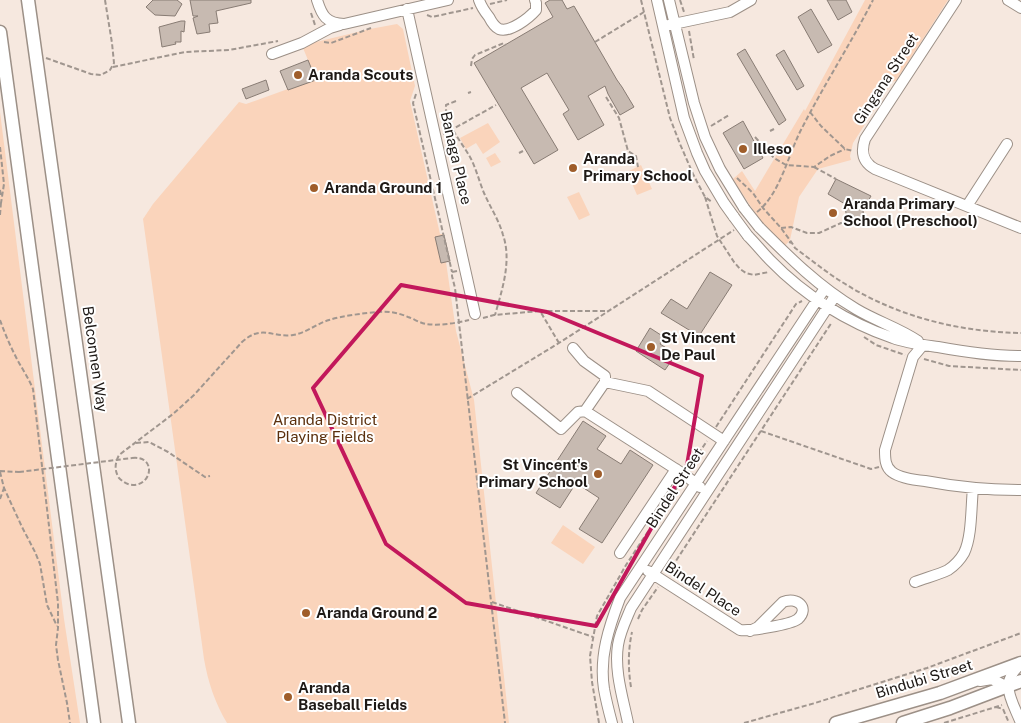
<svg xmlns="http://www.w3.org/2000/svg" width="1021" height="723" font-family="'Public Sans',sans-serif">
	<rect width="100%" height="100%" fill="#f6e8df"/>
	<path fill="#fad4bb" d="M865,0H948L896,81L891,82L887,90L853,143L850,156L851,160L818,169L799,197L790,240L783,248C764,227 748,203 733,179L742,171L755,191L804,109L805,111Z
		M397,24L403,29L415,86L410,101L440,234H444L450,261L446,262L456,331L474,400L509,723H227C215,703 208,682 204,659L143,219L153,204L239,102L246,104L310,81L308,60L303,48L315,41L316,42L370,29Z
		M0,112L64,619L80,723H0Z
		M488,123L500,142L483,154L476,143L466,149L460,138Z
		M495,153L501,162L491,167L486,158Z
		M641,165L652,189L637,195L627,172Z
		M579,192L590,215L579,220L567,197Z
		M563,525L595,547L583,564L551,543Z"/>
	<path fill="#c7bab1" stroke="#887c74" d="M153,0H177L182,4L175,16L155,15L146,7Z
		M190,0H251V3L216,11L218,23L209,24L210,32L197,34L193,18L198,16H193Z
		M550,0H562L567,9L574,6L617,80L622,87L634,107L620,115L608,94L605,86L588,96L604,125L578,140L563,114L569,110L547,73L521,88L558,150L534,164L474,63L553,17L545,3Z
		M827,0H846L852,12L838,20Z
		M811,9L832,45L818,53L798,17Z
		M181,21H185L184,32L181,31V42H175L176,44L162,47L159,27Z
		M745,49L786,120L779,125L737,54Z
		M784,50L804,86L797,90L776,55Z
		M308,60L316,80L288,90L280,71Z
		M266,80L269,90L246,99L242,89Z
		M743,121L763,158L744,169L723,133Z
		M836,179L871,196L863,210L864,222L847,223L845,204L828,194Z
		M444,235L450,261L441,263L435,237Z
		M710,272L732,285L699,336L661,313L671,299L687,309Z
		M650,328L664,337L660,344L676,354L665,370L636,351Z
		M583,421L606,436L597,449L621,464L630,450L653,465L602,543L579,529L599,498L576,483L560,508L536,493Z"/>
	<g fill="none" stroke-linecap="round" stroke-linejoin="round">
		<g stroke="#9c9087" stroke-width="12">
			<path id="minor" d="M317,0C322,16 326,23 344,24L448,0
				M479,0C481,6 485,12 489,17C491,21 495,27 499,29C510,33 529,18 536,10V3L535,0
				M657,0L684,118L697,153L705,171L724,203L734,217
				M669,0L694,103L705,137L720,169L744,208
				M956,0L865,139C861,151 862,162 875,169L1021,228
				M1008,0L1021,8
				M407,9L475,314
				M669,25L730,12L751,0
				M272,54L302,43L330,28L340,25
				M967,206L1007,144
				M759,227C790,258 819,287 856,309C876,321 899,328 918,341
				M748,236C756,244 763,253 771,261C804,295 848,323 893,338C906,343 924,345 938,347C965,352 993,356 1021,356
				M923,345L913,357L885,450C885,458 885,467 892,472C900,478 914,480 925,481C957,487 988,490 1021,490
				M573,348L584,361L605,376V382
				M517,393L561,429L578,412L585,411
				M700,487L685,475L585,411L605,382L648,391L724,441
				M620,553L676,469
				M648,571L740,630C750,631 790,625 798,619C810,608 797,596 783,602L758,627L750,631
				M915,582C925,578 938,575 948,570C954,566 960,560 964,553C972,537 971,507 973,488
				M1021,664C998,683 1012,700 1021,723
				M980,681L992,679L1007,687
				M612,723C609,712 606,700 604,689C599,656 609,627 620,598L825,288
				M628,723C623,698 614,671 618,645C620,632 626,620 631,608L835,296"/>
		</g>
		<g stroke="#9c9087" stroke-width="15">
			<path id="major" d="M28,0L129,723
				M0,32L94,723
				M836,723L940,693L1021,663
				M903,723L950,708L1021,681"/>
		</g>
		<path stroke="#a0968f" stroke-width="2" stroke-dasharray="5 2.5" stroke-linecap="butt" d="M641,0L670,118L680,144L693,174L705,197L712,202
			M680,0L684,12
			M490,4L507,0
			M311,13L315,25
			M427,15L432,17L473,8
			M689,31L694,60
			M324,42L331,43L371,28
			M595,42L644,12
			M46,58L91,74L101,75L110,70L114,63L112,43L105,0
			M471,66L472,59L475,55L504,43L506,45
			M113,67L185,52L229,50L278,41
			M468,93L471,92
			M416,94L413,103L452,272
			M606,97L619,118L628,151L636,156L638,167
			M456,101L446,105C445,124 461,141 470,157C476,168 479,181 484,193C490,207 499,220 503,235C512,261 502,290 495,315
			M810,112L821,126L845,149L853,151
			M711,126L729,115
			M770,131L774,129
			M443,134L449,133L453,129L496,105
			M755,137L774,158L786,165L814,167L830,156L845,149
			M0,147L4,184L1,203
			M519,153L523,151
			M814,167L836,179
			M737,178L753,193L763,208L781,228L792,243
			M0,190L1,197
			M705,197L717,236L734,262L740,269L746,273L754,275L769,272
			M757,212C781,193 788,154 802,128C824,85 851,43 873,0
			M0,215L1,202
			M781,228L791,227L807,233H819L841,223H847
			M789,242L792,243L795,248C810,259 826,272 842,282C895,316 958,332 1021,333
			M457,271L452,272V276L455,288L505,723
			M540,311H608
			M483,318L494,315L540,311L559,343
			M0,320C5,334 11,348 18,361C23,370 29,379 33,389L58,603V628L56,645L58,660L67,703L70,723
			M864,337L876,345L905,355
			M924,359L949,366L1021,370
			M467,399L559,343L734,230
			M716,427L796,304L802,301
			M761,431L871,469L879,467
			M136,443L149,442L168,452L205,477L210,476
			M132,458C156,455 153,485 133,485C128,485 123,482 119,478C114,470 115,463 119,455L173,414L194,395L242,342C262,324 272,338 293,335C306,333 316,324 329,320C342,316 364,313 378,312C389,311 399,313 408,317C414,319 420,323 426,324C440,326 456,323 469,320
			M690,466L707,441
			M0,471L19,472
			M0,472L4,488L22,527L35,552L40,564L47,605L57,626
			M0,499L4,488
			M668,573L832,322
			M492,602L593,637
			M638,619L642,610L658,587
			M631,687C628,669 628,650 632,632
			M996,707L1003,709L1009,723
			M599,723L592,682L590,656L597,616L626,565L680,483
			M744,723L815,703L927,668L1021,633
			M944,723L1002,705"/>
		<use href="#minor" stroke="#fff" stroke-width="10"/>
		<use href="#major" stroke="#fff" stroke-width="12"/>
		<g stroke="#9c9087" stroke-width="12" stroke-linecap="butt">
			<path id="minor-bridge" d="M744,208L759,227
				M734,217L748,236"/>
		</g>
		<path stroke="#a0968f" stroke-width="2" stroke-dasharray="5 2.5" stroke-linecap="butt" d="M19,472L132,458"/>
		<use href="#minor-bridge" stroke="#fff" stroke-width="10"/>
	</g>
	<path fill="none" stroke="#c2185b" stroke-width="4" stroke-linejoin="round" d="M401,285L547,312L702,376L687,465L596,626L466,603L386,544L313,388Z"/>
	<g fill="#9f5d2a" stroke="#fff" stroke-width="2">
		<circle cx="298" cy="75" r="5"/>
		<circle cx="743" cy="149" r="5"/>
		<circle cx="573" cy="168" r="5"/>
		<circle cx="314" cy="188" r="5"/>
		<circle cx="833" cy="213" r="5"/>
		<circle cx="651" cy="347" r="5"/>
		<circle cx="598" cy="474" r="5"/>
		<circle cx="306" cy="613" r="5"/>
		<circle cx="288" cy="697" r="5"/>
	</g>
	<g text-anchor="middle" stroke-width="4" stroke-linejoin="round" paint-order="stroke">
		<g font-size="15" font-weight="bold" fill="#1e1916" stroke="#fff" text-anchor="start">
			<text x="308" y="80">Aranda Scouts</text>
			<text x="753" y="154">Illeso</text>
			<text x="583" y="164">Aranda<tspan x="583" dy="17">Primary School</tspan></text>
			<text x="324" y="193">Aranda Ground 1</text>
			<text x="843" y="209">Aranda Primary<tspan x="843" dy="17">School (Preschool)</tspan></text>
			<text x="661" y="343">St Vincent<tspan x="661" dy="17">De Paul</tspan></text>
			<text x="588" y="470" text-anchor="end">St Vincent's<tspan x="588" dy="17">Primary School</tspan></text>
			<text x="316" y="618">Aranda Ground 2</text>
			<text x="298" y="693">Aranda<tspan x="298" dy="17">Baseball Fields</tspan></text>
		</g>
		<g font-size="15" fill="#1e1916" stroke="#fff">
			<text transform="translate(886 79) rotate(-57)" y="5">Gingana Street</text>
			<text transform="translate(456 158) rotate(77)" y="5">Banaga Place</text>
			<text transform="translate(95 359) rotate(82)" y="5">Belconnen Way</text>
			<text transform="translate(675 488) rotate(-57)" y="5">Bindel Street</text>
			<text transform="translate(703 589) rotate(33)" y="5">Bindel Place</text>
			<text transform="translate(924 679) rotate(-17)" y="5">Bindubi Street</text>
		</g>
		<g font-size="15" fill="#5b300d" stroke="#fff">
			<text x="325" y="425">Aranda District<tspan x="325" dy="17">Playing Fields</tspan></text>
		</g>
	</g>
</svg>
